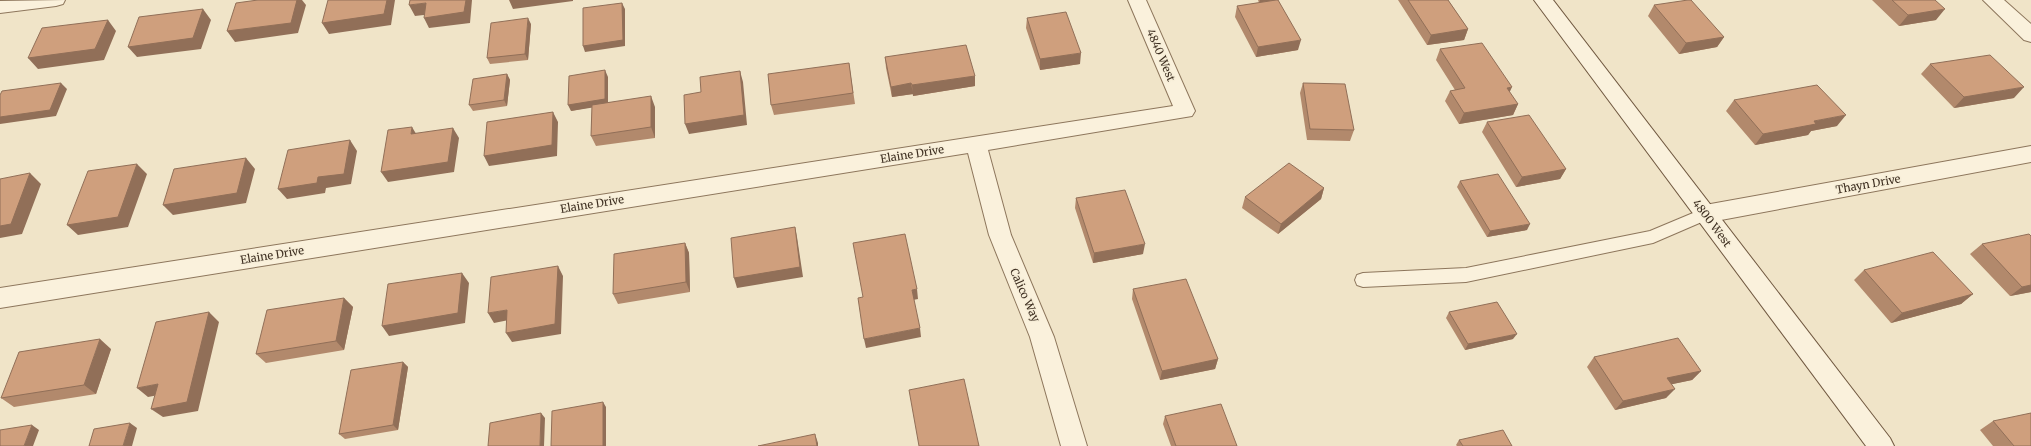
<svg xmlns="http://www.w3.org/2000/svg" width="2031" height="446" font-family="Merriweather,serif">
	<rect width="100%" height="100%" fill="#f0e4c8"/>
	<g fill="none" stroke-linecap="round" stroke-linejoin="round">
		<g stroke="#8d765c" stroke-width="2">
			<path id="lane" d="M1705,208L1711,210L1713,214L1711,218L1653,243L1466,282L1363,287L1357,285L1355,280L1357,275L1363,273L1466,268L1650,231Z"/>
		</g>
		<g stroke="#8d765c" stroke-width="2">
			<path id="street" d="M65,0L63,4L56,6L0,13V1Z
				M1128,0H1146L1195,111L1192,116L988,150L1011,235L1054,337L1087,446H1061L1030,337L989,235L968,153L0,308V288L1173,106Z
				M1983,0H2004L2031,24V42L2024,40Z
				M2031,146V162L1705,223L1697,220L1694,214L1697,208L1705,205Z"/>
		</g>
		<g stroke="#6f573f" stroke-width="2">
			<path id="secondary" d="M1534,0H1553L1890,438L1894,446H1866Z"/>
		</g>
		<use href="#lane" fill="#faf1dc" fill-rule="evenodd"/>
		<use href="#street" fill="#faf1dc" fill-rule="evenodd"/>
		<use href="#secondary" fill="#faf1dc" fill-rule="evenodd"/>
	</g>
	<path fill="#b2896c" d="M1258,0H1278L1298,50L1256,57L1235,17L1237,6L1259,3Z
		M1398,0H1448L1468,29L1464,40L1427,45Z
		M1872,0H1935L1936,20L1899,26Z
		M1654,5L1724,37L1717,47L1679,54L1648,16Z
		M1027,18L1080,64L1040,70L1026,28Z
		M531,24L528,60L490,64L487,58Z
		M1440,49L1518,104L1513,115L1459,124L1445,101L1450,91L1455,90L1436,60Z
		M885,57L975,76V86L913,96V94L892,97L886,68Z
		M849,63L855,104L774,115L771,105Z
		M1930,64L2014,98L1954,108L1921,74Z
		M507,74L510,80L507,106L473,111L469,105Z
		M608,77V102L655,107V138L596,146L591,136L592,107L571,111Z
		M1303,83L1354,130L1350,141L1307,140L1300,93Z
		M1734,100L1837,126L1811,131L1808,135L1755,145L1726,111Z
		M1487,122L1566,169L1560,179L1516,187L1482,132Z
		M1460,181L1527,230L1487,237L1457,187Z
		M1324,188L1321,199L1278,234L1242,208L1245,197Z
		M1076,198L1143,254L1093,263L1075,208Z
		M2031,236V292L2010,296L1970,254L1982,244Z
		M685,243L689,253L690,292L618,304L613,294Z
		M1864,270L1973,294L1961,304L1891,323L1854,280Z
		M1133,289L1218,359L1215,369L1160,380L1132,299Z
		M344,298L353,307L344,350L266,363L256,354Z
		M1449,312L1513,339L1465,350L1446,318Z
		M111,349L96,394L14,407L1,398Z
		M1594,357L1701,371L1692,380L1672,384L1666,398L1615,410L1587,367Z
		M403,362L408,367L398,430L345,439L339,434Z
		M1165,416L1237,446H1171L1163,424Z
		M1993,421L2031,446H1993L1980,430Z
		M1459,440L1512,446H1457L1456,445Z"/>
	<path fill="#916f58" d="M297,0H302L306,5L298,33L235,42L227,31Z
		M387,0H395L391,25L329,34L322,23Z
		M466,0H472L470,23L429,28L424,18Z
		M509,0H573V1L513,9Z
		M1260,0H1278L1259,3Z
		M426,3L432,14L415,16L409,5Z
		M622,3L625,9V46L585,52L583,46Z
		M203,9L211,20L201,49L137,57L128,47Z
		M1945,9L1936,20L1899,26L1908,15Z
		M528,18L531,24L528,60L525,54Z
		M108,20L116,31L104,60L38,69L28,58Z
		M1468,29L1464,40L1427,45L1431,35Z
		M1724,37L1717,47L1679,54L1686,43Z
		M1301,40L1298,50L1256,57L1258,47Z
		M1081,53L1080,64L1040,70V59Z
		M605,70L608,77V105L571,111L568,105Z
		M740,71L743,82L747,125L689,134L685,124Z
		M507,74L510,80L507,106L504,100Z
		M975,76V86L913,96L912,85Z
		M61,83L67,89L56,116L0,124V117Z
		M911,83L913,94L892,97L891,87Z
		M1512,87L1507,98V88Z
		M2024,87L2014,98L1954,108L1964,97Z
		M651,96L655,107V138L651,127Z
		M1518,104L1513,115L1459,124L1464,113Z
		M553,112L558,122L557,156L489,166L484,156Z
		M1846,115L1837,126L1811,131L1808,135L1755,145L1763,134L1814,121Z
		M412,127L418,137L411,134Z
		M453,128L459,138L454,172L388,182L381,172Z
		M350,140L357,151L351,184L326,188L325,193L287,199L278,189L318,177Z
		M246,158L255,169L246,203L173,215L163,205Z
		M137,164L147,174L128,227L78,235L67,225Z
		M1566,169L1560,179L1516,187L1522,177Z
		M30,173L41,184L22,234L0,238V226Z
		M1324,188L1321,199L1278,234L1281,224Z
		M1530,224L1527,230L1487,237L1490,231Z
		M795,227L797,237L803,277L737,288L734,278Z
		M685,243L689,253L690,292L686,282Z
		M1145,244L1143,254L1093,263L1094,253Z
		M558,266L563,276L561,334L512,342L506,333Z
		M462,273L469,283L465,323L389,336L382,326Z
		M2031,285V292L2010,296L2022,287Z
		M917,289L918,299L913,300L912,290Z
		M1973,294L1961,304L1891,323L1902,313Z
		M344,298L353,307L344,350L336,341Z
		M507,310L514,319L494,323L488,313Z
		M209,312L219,322L198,411L163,417L151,409Z
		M920,328L921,337L866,348L864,339Z
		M1517,334L1513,339L1465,350L1468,344Z
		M100,339L111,349L96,394L84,385Z
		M1218,359L1215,369L1160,380L1162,371Z
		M403,362L408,367L398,430L393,425Z
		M1701,371L1692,380L1659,387L1667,378Z
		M158,384L169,393L148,397L137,388Z
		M1675,389L1666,398L1615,410L1623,401Z
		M603,402L606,407V446H603Z
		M541,413L545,418L544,446H540Z
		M130,423L137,428L132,446H123Z
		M32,425L39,430L33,446H24Z
		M815,434L818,443V446H817Z"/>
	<path fill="#cf9f7d" stroke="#916f58" d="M258,0H297L291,23L227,31L236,3Z
		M328,0H387L384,14L322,23Z
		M410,0H466L464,12L424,18L426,3L409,5Z
		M1276,0H1278L1301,40L1258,47L1237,6Z
		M1408,0H1448L1468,29L1431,35Z
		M1688,0H1691L1724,37L1686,43L1654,5Z
		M1892,0H1935L1945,9L1908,15Z
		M622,3L623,40L583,46V8Z
		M203,9L193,38L128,47L139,17Z
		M1066,12L1081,53L1040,59L1027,18Z
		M528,18L525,54L487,58L491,23Z
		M108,20L95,49L28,58L42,28Z
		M1482,43L1512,87L1507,88L1518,104L1464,113L1450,91L1465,88L1440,49Z
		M966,45L975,76L912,85L911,83L891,87L885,57Z
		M1990,55L2024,87L1964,97L1930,64Z
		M849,63L853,93L771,105L768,74Z
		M605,70V99L568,105L569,76Z
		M740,71L744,115L685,124L684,95L701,92L700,77Z
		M507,74L504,100L469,105L473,79Z
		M61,83L50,110L0,117V95L2,91Z
		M1303,83L1345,84L1354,130L1310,129Z
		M1817,85L1846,115L1814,121L1816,124L1763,134L1734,100Z
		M651,96V127L591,136L592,105Z
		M553,112L552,145L484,156L487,122Z
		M1529,115L1566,169L1522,177L1487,122Z
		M412,127L411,134L453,128L448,162L381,172L388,130Z
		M350,140L344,174L318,177L317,183L278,189L288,150Z
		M246,158L237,193L163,205L174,169Z
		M1289,163L1324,188L1281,224L1245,197Z
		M137,164L118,217L67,225L88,171Z
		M30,173L11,224L0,226V179Z
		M1498,174L1530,224L1490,231L1460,181Z
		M1125,190L1145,244L1094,253L1076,198Z
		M795,227L800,267L734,278L731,238Z
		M905,234L917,289L912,290L920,328L864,339L858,298L863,297L853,243Z
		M2029,234L2031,236V285L2022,287L1982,244Z
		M685,243L686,282L613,294L614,254Z
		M1933,252L1973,294L1902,313L1864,270Z
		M558,266L555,324L506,333L507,310L488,313L491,277Z
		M462,273L458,313L382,326L388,284Z
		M1186,279L1218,359L1162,371L1133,289Z
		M344,298L336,341L256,354L267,310Z
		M1497,302L1517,334L1468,344L1449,312Z
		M209,312L187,402L151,409L158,384L137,388L156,322Z
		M1678,338L1701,371L1667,378L1675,389L1623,401L1594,357Z
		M100,339L84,385L1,398L19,352Z
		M403,362L393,425L339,434L351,370Z
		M964,379L979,446H919L909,390Z
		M603,402V446H551L552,411Z
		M1221,404L1237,446H1176L1165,416Z
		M541,413L540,446H488L490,423Z
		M2031,413V446H2014L1993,421Z
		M130,423L123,446H89L94,429Z
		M32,425L24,446H0V430Z
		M1503,430L1512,446H1463L1459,440Z
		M815,434L817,446H758Z"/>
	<g text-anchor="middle" stroke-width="3" stroke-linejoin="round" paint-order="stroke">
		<g font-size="11" fill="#3d2e20" stroke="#f7eed8">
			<text transform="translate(1161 55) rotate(67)" y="4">4840 West</text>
			<text transform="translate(912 154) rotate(-9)" y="4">Elaine Drive</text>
			<text transform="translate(1868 184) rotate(-10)" y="4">Thayn Drive</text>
			<text transform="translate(592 204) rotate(-9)" y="4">Elaine Drive</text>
			<text transform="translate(1712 223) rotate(53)" y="4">4800 West</text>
			<text transform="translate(272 255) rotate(-9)" y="4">Elaine Drive</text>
			<text transform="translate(1025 295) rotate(66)" y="4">Calico Way</text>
		</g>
	</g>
</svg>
